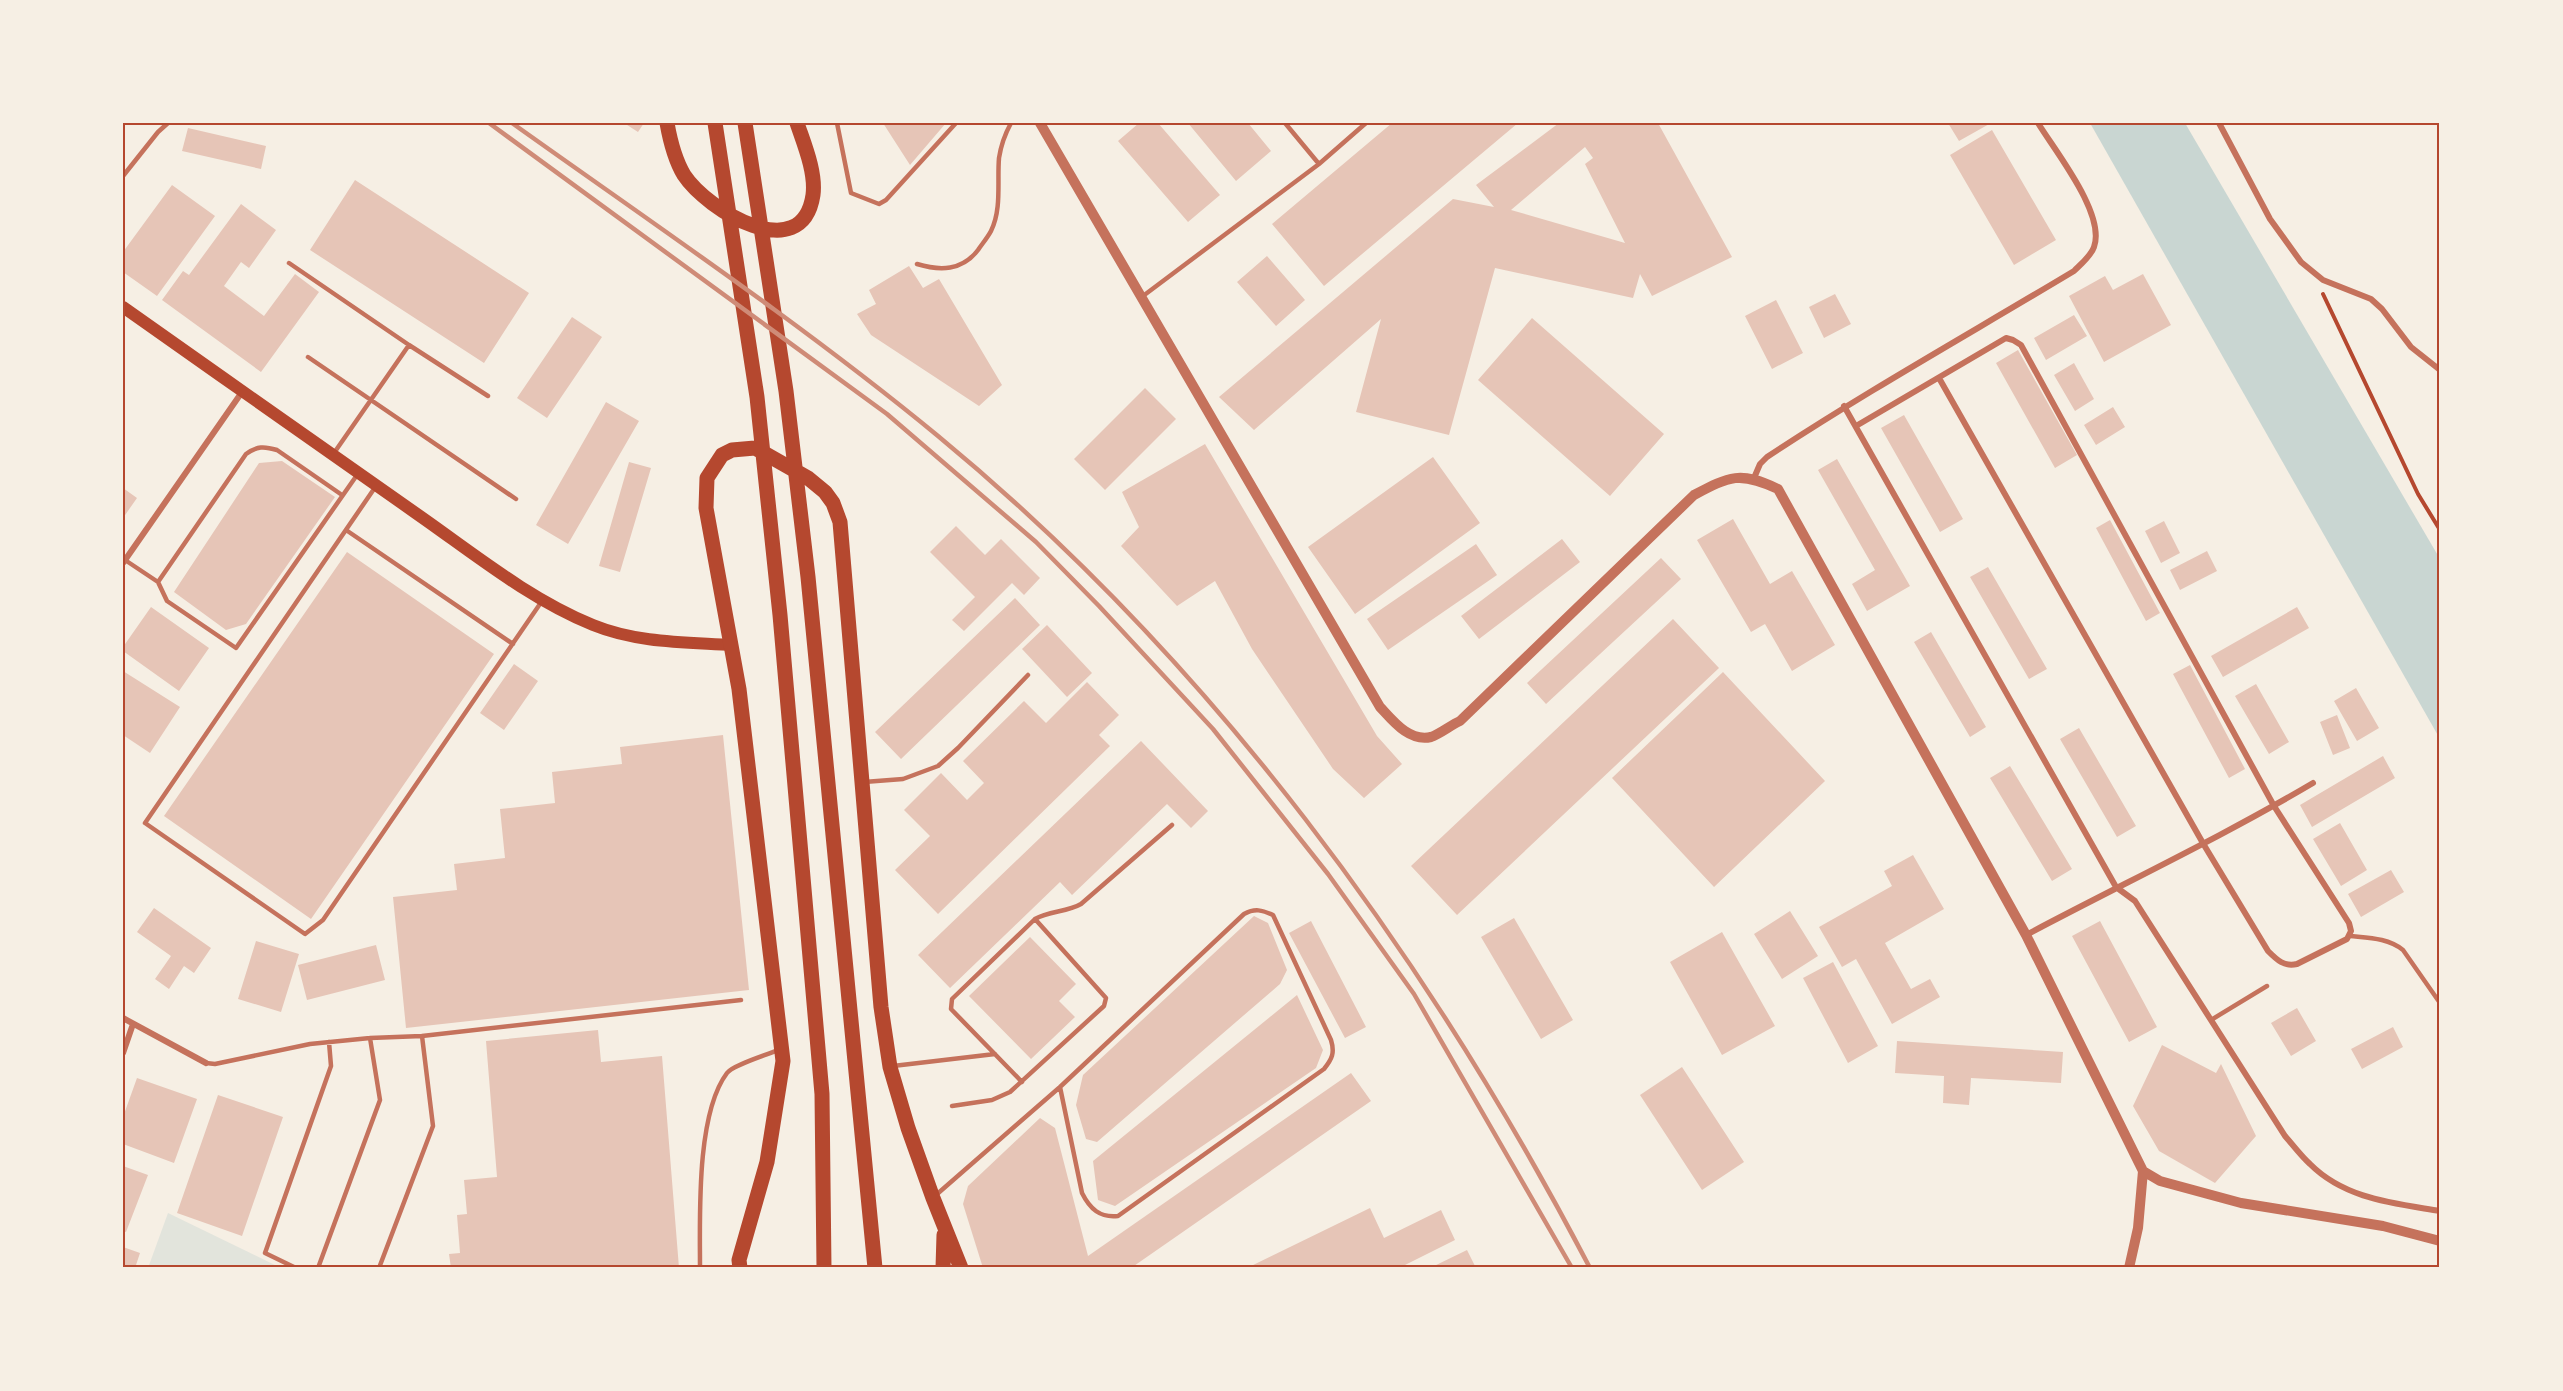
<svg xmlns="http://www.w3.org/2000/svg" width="2563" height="1391" font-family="'DejaVu Sans',sans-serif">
	<rect width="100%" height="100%" fill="#f6efe4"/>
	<path fill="#e2e4dc" d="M168,1213L281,1268H148Z"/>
	<path fill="#c9d6d2" d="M2090,123H2185L2440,559V739Z"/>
	<path fill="#e6c5b7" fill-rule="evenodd" d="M624,123H644L638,132Z
		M883,123H946L910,165Z
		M1139,123H1158L1220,195L1188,222L1118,141Z
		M1188,123H1248L1271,151L1236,181Z
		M1392,123H1518L1324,286L1272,224Z
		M1559,123H1658L1732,257L1652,296L1640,274L1633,298L1495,268L1449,435L1356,412L1381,319L1254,430L1219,397L1453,199L1494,207L1476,185ZM1585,147L1593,158L1585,164L1625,243L1511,210Z
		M1948,123H1991L1959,141Z
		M188,128L266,146L261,169L182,151Z
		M1992,130L2056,240L2014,265L1950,155Z
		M355,180L529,293L484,363L310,250Z
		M172,185L215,216L157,296L123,272V252Z
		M241,204L276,230L249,268L241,262L224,286L264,316L295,274L319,292L261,372L162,300L183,271L189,275Z
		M1267,256L1305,300L1276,326L1237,282Z
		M909,266L923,288L939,279L1002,385L979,406L871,335L857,314L876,304L869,290Z
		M2143,274L2171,325L2104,362L2069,296L2105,276L2113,290Z
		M1835,294L1851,324L1824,338L1809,307Z
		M1776,300L1803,353L1772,369L1745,316Z
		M2074,315L2087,336L2046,360L2034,338Z
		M572,317L602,337L547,418L517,398Z
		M1532,318L1664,434L1610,496L1478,380Z
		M2018,350L2077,455L2055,468L1996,363Z
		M2074,363L2094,399L2075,411L2054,375Z
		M1145,388L1176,419L1105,490L1074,459Z
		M606,402L639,421L568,544L536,525Z
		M2113,407L2125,427L2096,445L2084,425Z
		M1904,415L1963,519L1940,532L1881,428Z
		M1205,444L1377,736L1402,764L1364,798L1333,769L1252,649L1215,581L1177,606L1121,546L1139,527L1122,492Z
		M1433,457L1480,523L1355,614L1308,547Z
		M1837,459L1910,586L1867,611L1852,584L1875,570L1818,470Z
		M282,461L335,497L246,624L226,630L174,592L259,463Z
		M629,462L651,468L620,572L599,566Z
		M123,488L137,498L123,518Z
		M1733,519L1770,584L1792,571L1835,645L1792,671L1765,624L1751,632L1697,540Z
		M2110,520L2160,613L2146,621L2096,528Z
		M2164,521L2180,553L2161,563L2145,531Z
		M956,526L985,555L1001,539L1040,578L1024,595L1012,583L964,631L952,620L975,597L930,552Z
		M1562,539L1580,562L1479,639L1461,616Z
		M1476,544L1497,575L1388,650L1367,619Z
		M2207,551L2217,571L2180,590L2170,570Z
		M347,552L494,654L311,919L164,816Z
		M1661,558L1681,579L1546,704L1527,683Z
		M1988,567L2047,669L2029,679L1970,577Z
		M1015,598L1040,625L901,759L875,732Z
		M151,607L209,648L179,691L123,651V647Z
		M2297,607L2309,628L2223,677L2211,656Z
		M1673,619L1719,668L1457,915L1411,866Z
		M1047,625L1092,673L1067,697L1022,649Z
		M1931,632L1986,727L1970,737L1914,642Z
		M514,664L538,681L504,730L480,713Z
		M2190,665L2245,769L2229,778L2173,674Z
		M123,671L180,707L150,753L123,735Z
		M1723,672L1825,781L1714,887L1612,778Z
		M1087,682L1119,715L1099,735L1110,746L938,914L895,870L930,836L904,810L941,773L967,800L984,783L963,761L1024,701L1046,723Z
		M2256,684L2289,742L2269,754L2235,696Z
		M2356,688L2379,728L2357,741L2334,701Z
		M2337,715L2350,748L2333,755L2320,722Z
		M2079,728L2136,826L2117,837L2060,739Z
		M723,735L749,990L406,1028L393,897L457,890L454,864L505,858L500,809L555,803L552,772L622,764L620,747Z
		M1141,741L1208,811L1191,828L1167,804L1072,895L1060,882L950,988L918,955Z
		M2383,756L2395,778L2312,827L2300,805Z
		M2010,766L2072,869L2052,881L1990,778Z
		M2340,823L2367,870L2341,886L2313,839Z
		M1913,855L1944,909L1885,943L1911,989L1930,979L1940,997L1892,1024L1856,959L1842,967L1819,927L1892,886L1884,871Z
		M2391,870L2404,892L2361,917L2348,894Z
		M154,908L211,948L194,973L184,966L169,989L155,979L171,956L137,932Z
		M1790,911L1818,956L1782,979L1754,934Z
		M1254,916L1268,923L1287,970L1280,984L1097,1142L1086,1139L1076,1105L1083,1075Z
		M1514,918L1573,1020L1541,1039L1481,937Z
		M1311,921L1366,1027L1345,1038L1289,933Z
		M2100,921L2157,1027L2129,1042L2072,936Z
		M1722,932L1775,1026L1722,1055L1670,962Z
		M1030,937L1076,984L1059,1001L1075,1017L1031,1059L969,996Z
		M256,941L299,954L281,1012L238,999Z
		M376,945L385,980L307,1000L298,965Z
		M1833,962L1878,1046L1848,1063L1803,978Z
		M1297,995L1323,1050L1316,1068L1115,1206L1098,1200L1093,1161Z
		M2297,1008L2316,1041L2291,1056L2271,1023Z
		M2393,1027L2403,1047L2362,1069L2351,1049Z
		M598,1030L601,1062L662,1056L679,1268H451L449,1254L460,1253L457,1215L467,1214L464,1180L497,1177L486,1041Z
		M1897,1041L2063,1052L2061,1083L1971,1078L1969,1105L1943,1103L1944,1076L1895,1073Z
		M2162,1045L2216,1073L2221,1064L2256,1136L2215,1183L2159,1151L2133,1106Z
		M1682,1067L1744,1162L1702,1190L1640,1095Z
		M1351,1073L1371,1101L1131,1268H983L963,1204L968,1186L1040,1118L1055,1128L1088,1256Z
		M137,1078L197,1099L174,1163L123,1144V1117Z
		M218,1095L283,1117L242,1236L177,1213Z
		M123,1166L148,1175L126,1232L123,1231Z
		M1370,1208L1384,1238L1441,1210L1455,1240L1399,1268H1247Z
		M123,1247L140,1253L135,1268H123Z
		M1467,1250L1476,1268H1430Z"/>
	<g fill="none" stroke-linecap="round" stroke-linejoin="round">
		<path stroke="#b5482f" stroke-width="4" d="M2323,294L2418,494L2440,530"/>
		<path stroke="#c5725c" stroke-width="4.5" d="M837,123L851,193L879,204L886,200L956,123
			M1285,123L1319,164
			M123,176L158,132L168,123
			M289,263L409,345L334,453
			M917,264C940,271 962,271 978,250C982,244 988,237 991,231C1002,209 997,181 999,158C1001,145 1005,134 1011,123
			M1143,296L1319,164L1366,123
			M409,345L488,396
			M308,357L516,499
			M376,486L145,823L305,934L323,920L542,601
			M346,530L513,644
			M125,560L158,582L246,454C257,446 264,446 277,450L342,495
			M158,582L167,601L236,648L357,475
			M864,782L903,779L938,766L958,748L1028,675
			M2350,936C2369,938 2388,938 2403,950L2440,1003
			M2211,1020L2267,986
			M206,1063L215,1064L310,1044L370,1038L422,1036L741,1000
			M893,1066L995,1054
			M1022,1082L951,1009L952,999L1035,919C1049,911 1067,912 1081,904L1172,825
			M952,1106L992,1100L1010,1092L1104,1006L1106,998L1035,919
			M936,1195L1060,1087L1244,914C1255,908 1262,910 1273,915L1331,1040C1335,1053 1332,1059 1324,1069L1118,1216C1100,1218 1090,1209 1082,1193L1060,1087
			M296,1268L265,1253L331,1066L329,1042
			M318,1268L380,1100L370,1038
			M379,1268L433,1126L422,1036
			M700,1268C700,1217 696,1114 727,1073C733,1065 767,1055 778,1050"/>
		<path stroke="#c5725c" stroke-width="6" d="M2219,123L2270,219L2301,262L2323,280L2371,299L2382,309L2411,347L2440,370
			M1844,406L2116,887L2135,901L2285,1136C2293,1145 2301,1156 2310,1164C2345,1199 2393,1203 2440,1211
			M1856,426L2006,338L2013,340L2021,345L2274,806L2349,923L2351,931L2347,939L2297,964C2284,967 2277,960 2268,951L2204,845L1939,378
			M1754,478L1760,464L1767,457C1867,391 1971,333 2074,271C2081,264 2091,256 2094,247C2106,214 2055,151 2038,123
			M123,563L242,392
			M2026,935C2122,884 2220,838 2313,783
			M123,1018L206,1063
			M123,1053L133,1024"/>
		<path stroke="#c5725c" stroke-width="10" d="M1040,123L1380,707C1393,721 1409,742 1431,737C1440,734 1451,725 1460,721L1694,495C1730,476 1740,471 1778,489L2026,935L2143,1171L2138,1228L2129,1268
			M2143,1171L2160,1181L2241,1203L2383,1226L2440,1241"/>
		<path stroke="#b5482f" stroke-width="12" d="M123,307C221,376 318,445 417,514C473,553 529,599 593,625C637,643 685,642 732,645"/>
		<path stroke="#b5482f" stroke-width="15" d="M667,123C670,140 675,160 684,175C707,210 802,268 813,195C816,172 804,144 797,123
			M715,123L757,397L780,615L822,1094L824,1268
			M745,123L786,391L808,577L875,1268
			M740,1268L739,1260L767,1162L783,1061L739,689L706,508L707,478L722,455L732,450L755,448L808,478L825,492L833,503L840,522L881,1007L890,1067L908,1128L933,1198L961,1268
			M943,1268L944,1235"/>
		<path stroke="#cf8b77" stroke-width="4.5" d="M489,123L887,414L1036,542L1099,606L1213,729L1328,874L1414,994L1572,1268
			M512,123C655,225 802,324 938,436C1212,662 1426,954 1590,1268"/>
	</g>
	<rect width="2563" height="1391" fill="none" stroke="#f6efe4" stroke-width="249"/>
	<rect x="124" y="124" width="2314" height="1142" fill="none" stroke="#b5482f" stroke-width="2"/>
</svg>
